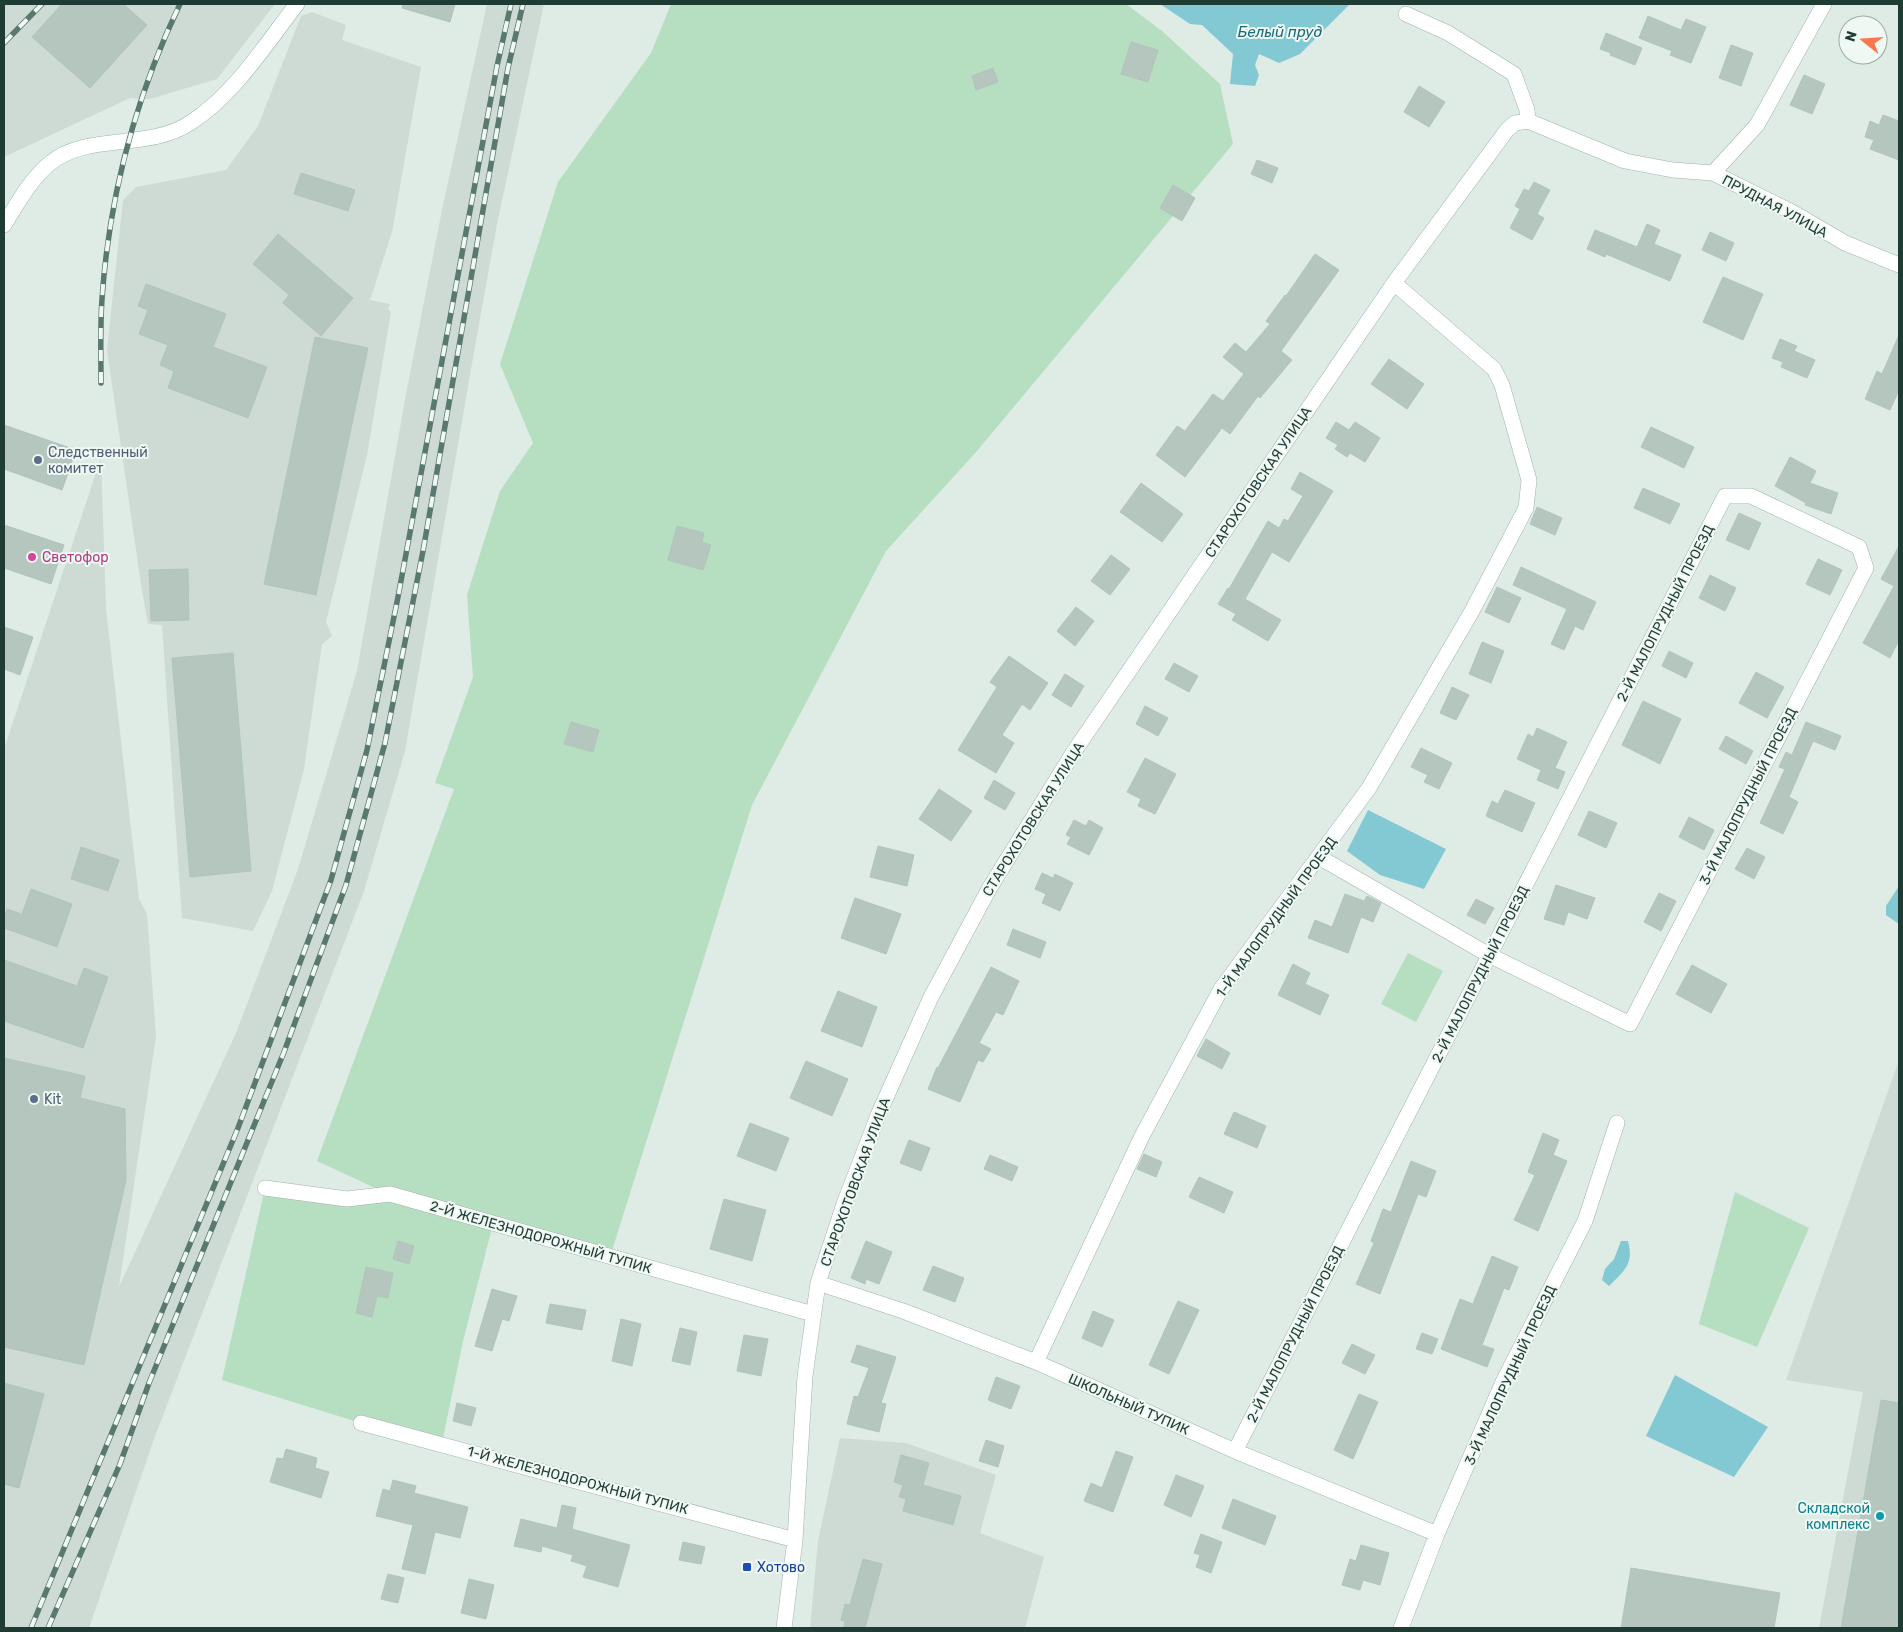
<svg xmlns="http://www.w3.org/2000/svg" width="1903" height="1632" font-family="Rubik,sans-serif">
	<rect width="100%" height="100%" fill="#dfebe5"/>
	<path fill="#cddbd4" d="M4,4H275L217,79L150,99L130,98L4,157Z
		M487,4H544L497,224L471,369L405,751L364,891L154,1439L89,1628H4V749L101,458L106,609L139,899L147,914L156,1036L119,1287L236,1033L298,869L357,671L406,394L442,210Z
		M312,12L346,25L342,40L421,67L392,232L370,300L390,304L388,309L391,312L367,455L326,622L332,636L322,644L304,769L272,891L253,931L182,918L162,625L148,624L142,591L107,350L123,200L136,187L226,170L258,126L301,16Z
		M1899,1060V1628H1819L1863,1392L1786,1380Z
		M840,1438L906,1443L996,1475L980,1533L1044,1557L1025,1628H810L818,1541Z"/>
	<path fill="#b6dec0" d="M671,4H1126L1162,31L1220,84L1233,144L977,451L886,551L752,805L610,1257L493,1224L463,1341L442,1443L361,1423L222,1380L265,1188L388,1194L317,1161L454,789L435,783L473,677L467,595L500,491L533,443L500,364L558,182L651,53Z
		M1408,953L1443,971L1416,1022L1381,1004Z
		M1735,1192L1809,1228L1757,1347L1699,1324Z"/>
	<path fill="#83c9d4" d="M1160,4H1350L1300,54L1279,63L1259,54L1255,65L1259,75L1255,86L1230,84L1233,54L1202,25L1190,24Z
		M1368,810L1446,849L1424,889L1380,875L1347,851Z
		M1899,886V924L1886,915V906Z
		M1621,1241H1628C1634,1264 1625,1270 1609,1286L1602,1280L1605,1269L1614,1259Z
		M1675,1375L1768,1427L1734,1477L1646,1436Z"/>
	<path fill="#b4c6be" stroke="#b1c5bc" d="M62,4H123L147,25L90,88L32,37Z
		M403,4H455L450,22L402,8Z
		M1648,16L1681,30L1686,19L1706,27L1691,63L1670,55L1672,51L1639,38Z
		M1606,33L1642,48L1635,65L1610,55L1611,53L1600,49Z
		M1131,42L1158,50L1148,82L1121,74Z
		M1731,45L1753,53L1741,86L1719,78Z
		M993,68L998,82L976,90L972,76Z
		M1804,75L1825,84L1812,114L1790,105Z
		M1419,86L1445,102L1429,127L1404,112Z
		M1883,115L1899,121V160L1870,149L1874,140L1865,137L1870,121L1879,125Z
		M1257,160L1278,168L1272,183L1251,174Z
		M301,173L355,190L348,211L294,194Z
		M1534,182L1550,190L1537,214L1544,218L1532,240L1510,228L1520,209L1515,206L1524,189L1529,191Z
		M1173,185L1195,198L1182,221L1160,208Z
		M1647,224L1660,230L1654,244L1681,255L1670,281L1606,254L1605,257L1587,249L1595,230L1637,247Z
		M1710,232L1734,243L1726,261L1702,250Z
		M278,234L353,298L321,336L283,303L289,295L253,264Z
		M1315,254L1339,270L1281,351L1292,360L1260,398L1258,396L1230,434L1222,428L1185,477L1156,455L1177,426L1185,431L1213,394L1223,401L1244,374L1223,357L1235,343L1246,352L1270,324L1266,321L1285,295L1286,296Z
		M1723,277L1763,294L1743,340L1703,322Z
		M146,284L226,314L213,347L267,367L248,418L168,388L174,371L160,365L168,345L139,334L148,310L138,306Z
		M1899,335V390L1890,410L1865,399L1877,371L1882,374Z
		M315,337L368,348L316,595L264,584Z
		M1780,339L1797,346L1794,351L1815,360L1807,378L1781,367L1783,362L1772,358Z
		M1389,359L1424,384L1407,409L1371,384Z
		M1336,422L1349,430L1355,422L1380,438L1365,462L1350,453L1347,457L1335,449L1338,445L1326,438Z
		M4,425L76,450L62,490L4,469Z
		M1651,427L1694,447L1684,468L1641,447Z
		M1790,457L1816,471L1810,483L1838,493L1831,514L1805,505L1806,503L1775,486Z
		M1300,472L1333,491L1289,562L1272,552L1245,599L1281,620L1268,641L1232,620L1236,614L1218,604L1228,588L1229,589L1268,521L1279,528L1284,519L1288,521L1303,496L1291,489Z
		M1141,483L1183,514L1162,542L1120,512Z
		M1643,488L1680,504L1670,524L1634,508Z
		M1537,507L1562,518L1555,535L1530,524Z
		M1739,513L1761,523L1749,550L1726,540Z
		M4,525L64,545L51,584L4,568Z
		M677,526L704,533L702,542L711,545L703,570L668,560Z
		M1899,546V640L1890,658L1863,643L1894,586L1881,579Z
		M1111,555L1130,569L1110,595L1091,581Z
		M1818,559L1842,570L1830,595L1806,584Z
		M1521,567L1596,602L1583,630L1575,626L1564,650L1551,644L1567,609L1513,585Z
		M188,569L189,620L151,621L149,570Z
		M1710,575L1736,588L1725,611L1699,598Z
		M1497,587L1521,598L1509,623L1485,612Z
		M1076,607L1094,621L1075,646L1057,631Z
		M4,627L33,637L20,675L4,669Z
		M1482,642L1504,651L1491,683L1469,674Z
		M1669,651L1693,663L1686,678L1662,666Z
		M233,653L251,871L190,877L172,658Z
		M1009,656L1048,683L1030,710L1022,704L1002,735L1014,743L996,773L958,750L997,687L990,682Z
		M1174,663L1198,676L1189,692L1165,679Z
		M1756,672L1784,687L1767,718L1739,703Z
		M1065,674L1084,686L1071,707L1052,695Z
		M1452,687L1469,695L1456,720L1440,713Z
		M1643,701L1681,719L1660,764L1622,745Z
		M1145,706L1168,718L1158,736L1136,724Z
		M571,722L599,730L593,752L564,744Z
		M1806,722L1841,736L1835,750L1813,741L1789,797L1798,802L1783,834L1760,823L1785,769L1779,767L1786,752L1792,755Z
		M1537,728L1567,742L1555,768L1565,772L1558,789L1537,780L1541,770L1517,759L1528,734L1533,737Z
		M1726,736L1753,751L1746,764L1719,749Z
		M1421,748L1452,763L1439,789L1424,782L1428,775L1411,767Z
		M1145,758L1176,774L1155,814L1138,806L1141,799L1127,792Z
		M994,780L1015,793L1005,810L984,798Z
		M939,789L972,811L951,841L919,819Z
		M1505,790L1535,803L1522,832L1486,816L1492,801L1498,804Z
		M1589,811L1617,823L1606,848L1578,835Z
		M1689,817L1714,830L1704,850L1679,837Z
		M1074,820L1086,826L1089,820L1103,828L1089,855L1067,844L1071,837L1066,835Z
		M878,846L914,855L907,886L870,877Z
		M81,847L119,860L108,891L71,879Z
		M1747,848L1765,857L1754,879L1735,869Z
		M1042,873L1053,878L1055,874L1073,883L1060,911L1042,903L1046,894L1035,889Z
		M1556,885L1595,898L1587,919L1568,912L1564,925L1544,919Z
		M31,889L72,904L57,947L4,928V918L7,909L22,914Z
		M1659,893L1676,901L1661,931L1644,922Z
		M1345,894L1364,901L1367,896L1381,903L1373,922L1361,917L1348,953L1308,938L1315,920L1332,927Z
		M855,898L901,914L886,954L841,938Z
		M1476,899L1494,908L1485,924L1467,915Z
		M1013,929L1046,942L1040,958L1007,945Z
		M4,960L77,986L84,968L108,977L83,1048L4,1021Z
		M1293,964L1310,973L1305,984L1329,995L1320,1015L1278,995Z
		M1692,965L1727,984L1711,1013L1676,994Z
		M991,967L1019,981L1003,1015L996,1012L979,1043L991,1049L983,1062L978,1060L960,1102L928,1089L937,1067L938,1068Z
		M838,991L877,1007L862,1047L821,1031Z
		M1206,1039L1230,1053L1222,1069L1197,1056Z
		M4,1058L85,1076L80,1098L125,1109L126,1180L84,1365L4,1347Z
		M806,1061L848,1079L832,1116L790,1098Z
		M1234,1112L1266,1126L1257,1148L1224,1134Z
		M750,1123L789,1138L776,1171L737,1156Z
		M1543,1133L1559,1140L1553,1155L1567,1161L1538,1231L1514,1220L1535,1175L1528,1172Z
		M909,1140L930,1148L921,1171L900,1163Z
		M1144,1154L1162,1162L1156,1177L1137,1169Z
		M990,1155L1018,1167L1012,1181L984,1169Z
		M1411,1161L1436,1171L1426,1197L1418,1194L1380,1294L1356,1284L1374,1243L1371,1241L1383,1209L1391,1212Z
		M1199,1177L1233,1192L1224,1213L1189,1197Z
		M724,1199L766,1210L752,1261L710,1249Z
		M398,1241L414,1246L409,1264L393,1259Z
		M866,1241L892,1252L879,1284L866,1279L865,1284L851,1278Z
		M1492,1256L1518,1267L1509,1290L1504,1288L1482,1345L1494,1349L1487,1367L1441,1349L1460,1299L1473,1304Z
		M933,1266L964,1278L955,1302L923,1290Z
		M366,1267L393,1273L388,1298L377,1296L372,1317L356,1313Z
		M492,1289L517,1296L509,1321L502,1319L492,1351L475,1346Z
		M1178,1301L1199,1310L1169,1374L1149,1365Z
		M550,1304L586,1310L582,1330L546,1323Z
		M1093,1311L1114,1320L1102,1347L1082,1338Z
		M621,1319L641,1324L632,1366L612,1361Z
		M680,1328L697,1332L690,1365L672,1361Z
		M1422,1333L1438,1339L1432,1354L1416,1349Z
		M744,1335L768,1339L761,1376L737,1371Z
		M1352,1344L1375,1355L1365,1374L1342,1363Z
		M857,1345L896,1357L881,1403L886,1404L879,1432L847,1424L854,1396L858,1397L869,1368L851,1362Z
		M996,1377L1020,1386L1011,1409L988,1400Z
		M4,1383L44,1394L19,1488L4,1484Z
		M1359,1394L1378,1402L1353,1459L1334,1450Z
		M1881,1400L1899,1403V1628H1841Z
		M457,1403L476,1408L471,1426L453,1421Z
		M986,1440L1004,1446L998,1467L979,1461Z
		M286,1449L317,1458L315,1468L329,1472L321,1498L270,1482L277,1458L283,1459Z
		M1116,1451L1133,1457L1113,1512L1084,1501L1091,1483L1102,1488Z
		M901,1455L929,1463L923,1485L961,1496L953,1525L903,1511L906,1499L899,1497L903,1485L894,1482Z
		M1176,1475L1204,1486L1191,1517L1164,1505Z
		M393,1480L416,1486L414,1493L468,1507L460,1538L435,1532L425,1574L402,1569L413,1525L376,1516L383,1489L390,1491Z
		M1233,1499L1276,1516L1265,1545L1222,1528Z
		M562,1505L576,1508L572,1529L630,1545L618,1587L583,1577L587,1566L571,1561L573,1555L542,1546L541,1552L514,1546L521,1519L557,1528Z
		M1201,1534L1222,1542L1211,1573L1196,1567L1200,1555L1194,1553Z
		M683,1542L705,1547L701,1564L679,1560Z
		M1361,1545L1389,1553L1380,1585L1363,1580L1360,1590L1342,1585L1350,1559L1356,1561Z
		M863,1559L882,1564L865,1628H844L845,1621L841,1620L845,1604L850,1605Z
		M1631,1568L1780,1593L1774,1628H1621Z
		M388,1574L404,1578L398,1603L381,1599Z
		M469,1579L494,1585L486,1619L461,1613Z"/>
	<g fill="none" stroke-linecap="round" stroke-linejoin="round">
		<g stroke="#a2b3ac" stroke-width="16">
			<path id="street" d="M1406,14L1448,33L1514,74L1527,110L1528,121L1625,161L1673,170L1713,173L1792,212L1845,243L1899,265
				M1713,173L1757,125L1824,4
				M265,1188L347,1199L390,1194L813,1314
				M818,1283L903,1311L1036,1362L1235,1451L1437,1534
				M1036,1362L1142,1136L1221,989L1369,788L1472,611L1526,508L1529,480L1502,385L1494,369L1394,283
				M361,1423L795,1540
				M1235,1451L1725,496H1751L1859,547L1866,568L1630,1024L1489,955L1319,857
				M784,1628L795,1540L805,1376L818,1283L844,1204L879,1113L931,997L989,889L1073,753L1394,283L1507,130L1515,123L1528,121
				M1401,1628L1437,1534L1503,1382L1585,1221L1617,1123"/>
		</g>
		<g stroke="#9db7ae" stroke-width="16">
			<path id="secondary" d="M4,225C17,204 30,180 49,164C87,132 147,151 190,123C235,94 265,45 297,4"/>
		</g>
		<use href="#street" stroke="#fff" stroke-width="15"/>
		<use href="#secondary" stroke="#fff" stroke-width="15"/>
		<g stroke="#59786f" stroke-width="5.5">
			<path id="rail" d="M4,43L42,4
				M101,383C101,355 100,327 102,299C109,197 136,96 180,4
				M31,1628L238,1128L331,880L367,750L398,597L497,66L511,4
				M48,1628L120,1464L149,1383L284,1052L346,885L385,743L423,551L508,68L523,4"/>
		</g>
		<use href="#rail" stroke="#eff8f3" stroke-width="4" stroke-dasharray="11" stroke-linecap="butt"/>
	</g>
	<g fill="#5c6f8a" stroke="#eff8f3" stroke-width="2">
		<circle cx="38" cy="460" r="5"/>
		<circle cx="34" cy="1099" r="5"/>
	</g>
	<circle fill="#d1479c" stroke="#eff8f3" stroke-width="2" cx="32" cy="557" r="5"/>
	<circle fill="#0f9aa8" stroke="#eff8f3" stroke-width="2" cx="1880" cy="1516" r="5"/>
	<rect fill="#1a4fb4" stroke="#eff8f3" stroke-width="2" x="742" y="1562" width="10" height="10" rx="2.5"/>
	<g text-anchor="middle" stroke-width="4" stroke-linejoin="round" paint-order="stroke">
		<g font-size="14" fill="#1f3c34" stroke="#eff8f3">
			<text transform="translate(1775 206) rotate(28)" y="5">ПРУДНАЯ УЛИЦА</text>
			<text transform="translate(1258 482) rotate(-56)" y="5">СТАРОХОТОВСКАЯ УЛИЦА</text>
			<text transform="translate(1665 613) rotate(-63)" y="5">2-Й МАЛОПРУДНЫЙ ПРОЕЗД</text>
			<text transform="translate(1748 796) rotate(-63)" y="5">3-Й МАЛОПРУДНЫЙ ПРОЕЗД</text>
			<text transform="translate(1033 819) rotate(-58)" y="5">СТАРОХОТОВСКАЯ УЛИЦА</text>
			<text transform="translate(1276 917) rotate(-54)" y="5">1-Й МАЛОПРУДНЫЙ ПРОЕЗД</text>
			<text transform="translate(1480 974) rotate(-63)" y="5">2-Й МАЛОПРУДНЫЙ ПРОЕЗД</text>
			<text transform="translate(855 1182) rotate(-70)" y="5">СТАРОХОТОВСКАЯ УЛИЦА</text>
			<text transform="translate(541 1237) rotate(16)" y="5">2-Й ЖЕЛЕЗНОДОРОЖНЫЙ ТУПИК</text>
			<text transform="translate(1295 1334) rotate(-63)" y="5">2-Й МАЛОПРУДНЫЙ ПРОЕЗД</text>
			<text transform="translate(1510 1375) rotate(-65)" y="5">3-Й МАЛОПРУДНЫЙ ПРОЕЗД</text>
			<text transform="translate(1129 1404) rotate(24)" y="5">ШКОЛЬНЫЙ ТУПИК</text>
			<text transform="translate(578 1480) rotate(15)" y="5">1-Й ЖЕЛЕЗНОДОРОЖНЫЙ ТУПИК</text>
		</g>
		<g font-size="14" fill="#4e5e75" stroke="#eff8f3" text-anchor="start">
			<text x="48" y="457">Следственный<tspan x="48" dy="16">комитет</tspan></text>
			<text x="44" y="1104">Kit</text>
		</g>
		<g font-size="14" fill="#b23c85" stroke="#eff8f3" text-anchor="start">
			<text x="42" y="562">Светофор</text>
		</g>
		<g font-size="14" fill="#0d838f" stroke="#eff8f3" text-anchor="end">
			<text x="1870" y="1513">Складской<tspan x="1870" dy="16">комплекс</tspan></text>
		</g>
		<g font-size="14" fill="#164399" stroke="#eff8f3" text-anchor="start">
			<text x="757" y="1572">Хотово</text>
		</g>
		<g font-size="15" font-style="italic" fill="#176b7a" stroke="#eff8f3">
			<text x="1280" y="37">Белый пруд</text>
		</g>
	</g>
	<rect width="1903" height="1632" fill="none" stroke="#1f3c34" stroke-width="10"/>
	<g transform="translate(1863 40) rotate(287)"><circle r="24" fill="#eff8f3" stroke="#9cada7"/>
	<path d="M0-4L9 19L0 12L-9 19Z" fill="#f9764f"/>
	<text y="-8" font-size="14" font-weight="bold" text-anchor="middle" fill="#1f3c34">N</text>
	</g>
</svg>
